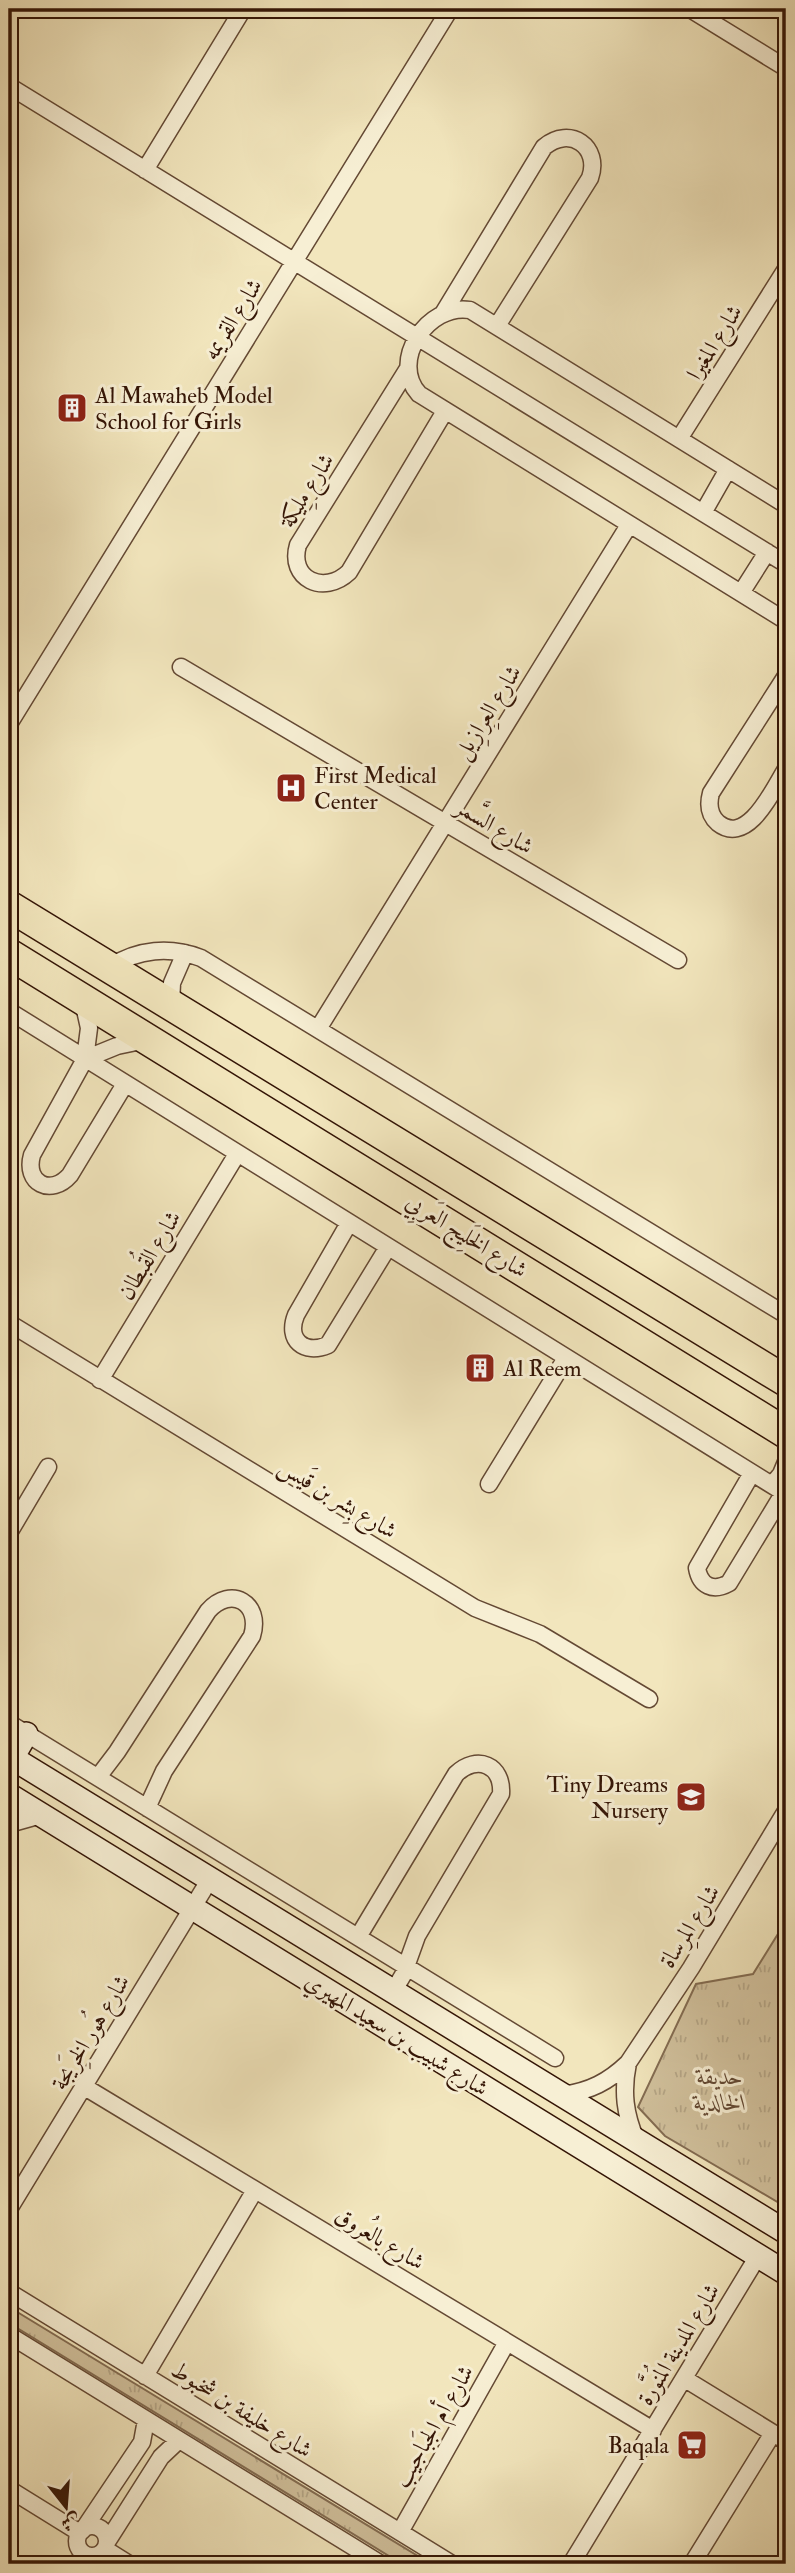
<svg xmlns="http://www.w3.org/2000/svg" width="795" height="2573" font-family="'IM FELL Double Pica',Amiri,serif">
	<defs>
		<pattern id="grass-tufts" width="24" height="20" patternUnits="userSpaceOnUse" patternTransform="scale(1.75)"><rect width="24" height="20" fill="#d2c29e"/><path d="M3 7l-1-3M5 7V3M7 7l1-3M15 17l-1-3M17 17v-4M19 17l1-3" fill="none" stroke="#b5a687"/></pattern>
	</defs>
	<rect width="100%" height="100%" fill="#f2e6bd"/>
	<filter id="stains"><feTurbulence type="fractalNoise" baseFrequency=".00286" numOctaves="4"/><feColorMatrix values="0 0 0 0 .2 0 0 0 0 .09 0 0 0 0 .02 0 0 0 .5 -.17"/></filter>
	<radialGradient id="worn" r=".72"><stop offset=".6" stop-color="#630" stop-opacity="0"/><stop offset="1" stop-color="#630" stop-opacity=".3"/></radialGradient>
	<path fill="url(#grass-tufts)" stroke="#836c52" stroke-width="2" d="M786,1921V2207L665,2136L638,2107L696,1984L753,1974Z
		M9,2307L431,2564H402L9,2323Z"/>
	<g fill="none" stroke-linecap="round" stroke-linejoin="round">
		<g stroke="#644934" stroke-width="19">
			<path id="street" d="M690,9L786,68
				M9,86L786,564
				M145,170L243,9
				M444,312L544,147C570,125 601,147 590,178L497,326
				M407,370L298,545C288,579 324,596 349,572L445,411
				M679,439L786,269
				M786,505L470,310C428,303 389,361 419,394L786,621
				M703,513L728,469
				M741,593L767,552
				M181,667L678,960
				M786,676L711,793C708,804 709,815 718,823C748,847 774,788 786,769
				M9,724L450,9
				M110,967C138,949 170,946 201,958L786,1315
				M83,1001L89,1028L85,1059L32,1155C24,1183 51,1197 70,1175L125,1084
				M171,1004L172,983L185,953
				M9,1011L783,1492
				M318,1029L629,525
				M85,1059L117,1046L146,1040
				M349,1223L296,1315C286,1340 304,1355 328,1345L388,1247
				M9,1323L475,1608L540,1634L649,1699
				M100,1380L237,1154
				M752,1473L697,1568C700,1586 713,1592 729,1583L786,1489
				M489,1484L566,1358
				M772,1485L781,1474L786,1462
				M9,1533L48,1467
				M9,1723L555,2058
				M98,1777L117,1752L208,1611C231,1585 262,1603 252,1636L164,1771L147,1808
				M9,1824L41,1815
				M358,1937L456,1774C477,1754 503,1765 501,1794L417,1936L403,1975L393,1992
				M628,2063C622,2092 625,2114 636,2140
				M83,2086L653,2430
				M563,2095C590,2091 608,2082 628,2063L691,1968L786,1811
				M9,2209L210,1879
				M9,2292L452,2564
				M9,2335L381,2564
				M145,2376L255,2190
				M685,2379L786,2441
				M9,2489L80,2533
				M77 2541a15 15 0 1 1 30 0a15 15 0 1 1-30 0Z
				M83,2530L142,2442L146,2420
				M400,2532L507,2342
				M107,2542L161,2457L179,2440
				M105,2549L129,2564
				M571,2564L758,2256
				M692,2564L773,2433"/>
		</g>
		<g stroke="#341506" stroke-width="26">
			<path id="secondary" d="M9,1756L786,2232
				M12,1758L26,1734
				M9,1795L786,2273"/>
		</g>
		<g stroke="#341506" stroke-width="33">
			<path id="highway" d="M9,906L786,1381
				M9,954L786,1433"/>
		</g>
		<use href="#street" stroke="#f7efd4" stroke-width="16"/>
		<use href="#secondary" stroke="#f7efd4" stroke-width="23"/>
		<use href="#highway" stroke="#f2e6bd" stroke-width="30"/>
	</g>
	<defs>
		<g id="building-square" transform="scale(1.575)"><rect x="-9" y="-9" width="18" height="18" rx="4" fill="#8f2418" stroke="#f7efd4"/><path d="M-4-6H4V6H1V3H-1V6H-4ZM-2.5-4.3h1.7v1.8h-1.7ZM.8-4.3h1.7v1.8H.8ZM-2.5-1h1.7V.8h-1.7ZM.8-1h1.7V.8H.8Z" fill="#fff"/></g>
		<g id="hospital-square" transform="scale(1.575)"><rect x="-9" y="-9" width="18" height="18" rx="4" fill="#8f2418" stroke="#f7efd4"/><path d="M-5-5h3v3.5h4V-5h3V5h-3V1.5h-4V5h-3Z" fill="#fff"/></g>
		<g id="school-square" transform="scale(1.575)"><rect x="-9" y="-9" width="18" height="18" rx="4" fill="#8f2418" stroke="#f7efd4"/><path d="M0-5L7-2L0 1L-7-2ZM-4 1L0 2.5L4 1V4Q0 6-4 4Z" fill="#fff"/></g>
		<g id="supermarket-square" transform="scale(1.575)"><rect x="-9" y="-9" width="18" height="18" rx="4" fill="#8f2418" stroke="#f7efd4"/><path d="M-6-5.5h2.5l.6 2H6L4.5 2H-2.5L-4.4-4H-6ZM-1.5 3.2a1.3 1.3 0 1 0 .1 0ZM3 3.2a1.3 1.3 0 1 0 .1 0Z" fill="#fff"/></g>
	</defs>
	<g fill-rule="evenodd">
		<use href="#building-square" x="72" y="408"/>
		<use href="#hospital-square" x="291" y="788"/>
		<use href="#building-square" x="480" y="1368"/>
		<use href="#school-square" x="691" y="1797"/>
		<use href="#supermarket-square" x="692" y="2445"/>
	</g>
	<g text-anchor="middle" stroke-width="6" stroke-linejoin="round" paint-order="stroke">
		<g font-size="23" fill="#341506" stroke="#f7efd4">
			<text transform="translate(232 319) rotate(-58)" y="8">شارع القريمه</text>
			<text transform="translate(714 342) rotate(-58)" y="8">شارع المغيرا</text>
			<text transform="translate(306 490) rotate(-58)" y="8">شارع مِليكة</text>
			<text transform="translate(487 712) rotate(-58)" y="8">شارع العِرازِيل</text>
			<text transform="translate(495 826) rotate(31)" y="8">شارع السَّمر</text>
			<text transform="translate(467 1235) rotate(32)" y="8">شارع الخَلِيج العَربِي</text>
			<text transform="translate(149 1255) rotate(-59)" y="8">شارع القُبطان</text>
			<text transform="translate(338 1498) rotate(31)" y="8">شارع بِشر بن قَيس</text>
			<text transform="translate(689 1926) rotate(-58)" y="8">شارع المِرساة</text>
			<text transform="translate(90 2032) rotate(-59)" y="8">شارع هُور الخِرَيجة</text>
			<text transform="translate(397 2034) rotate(32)" y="8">شارع شبيب بن سعيد المهيري</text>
			<text transform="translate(380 2238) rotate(31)" y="8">شارع بالعُروق</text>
			<text transform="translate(678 2344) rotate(-59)" y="8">شارع المدينة المُنوَّرة</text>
			<text transform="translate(242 2409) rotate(32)" y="8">شارع خليفة بن شخبوط</text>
			<text transform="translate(433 2426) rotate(-60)" y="8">شارع أم الجَباجيب</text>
		</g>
		<g font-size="23" fill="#341506" stroke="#f7efd4" text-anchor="start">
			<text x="95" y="403">Al Mawaheb Model<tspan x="95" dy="26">School for Girls</tspan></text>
			<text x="314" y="783">First Medical<tspan x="314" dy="26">Center</tspan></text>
			<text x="503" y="1376">Al Reem</text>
			<text x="668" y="1792" text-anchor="end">Tiny Dreams<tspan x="668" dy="26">Nursery</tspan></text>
			<text x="669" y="2453" text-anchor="end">Baqala</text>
		</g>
		<g font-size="23" font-style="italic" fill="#634934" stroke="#f7efd4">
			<text x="720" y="2084">حديقة<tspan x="720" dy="26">الخالدية</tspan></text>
		</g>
	</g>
	<rect width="795" height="2573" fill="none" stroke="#f2e6bd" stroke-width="35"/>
	<rect x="10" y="10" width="774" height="2552" fill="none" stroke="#341506" stroke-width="3.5"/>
	<rect x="18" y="18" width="760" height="2538" fill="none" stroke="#341506" stroke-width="2"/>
	<g transform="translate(66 2507) rotate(163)" stroke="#f7efd4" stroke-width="5" paint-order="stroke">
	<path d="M0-5L12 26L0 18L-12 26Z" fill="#341506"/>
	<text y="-10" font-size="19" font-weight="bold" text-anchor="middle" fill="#341506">ش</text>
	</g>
	<rect width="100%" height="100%" filter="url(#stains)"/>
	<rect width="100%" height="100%" fill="url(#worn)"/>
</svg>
